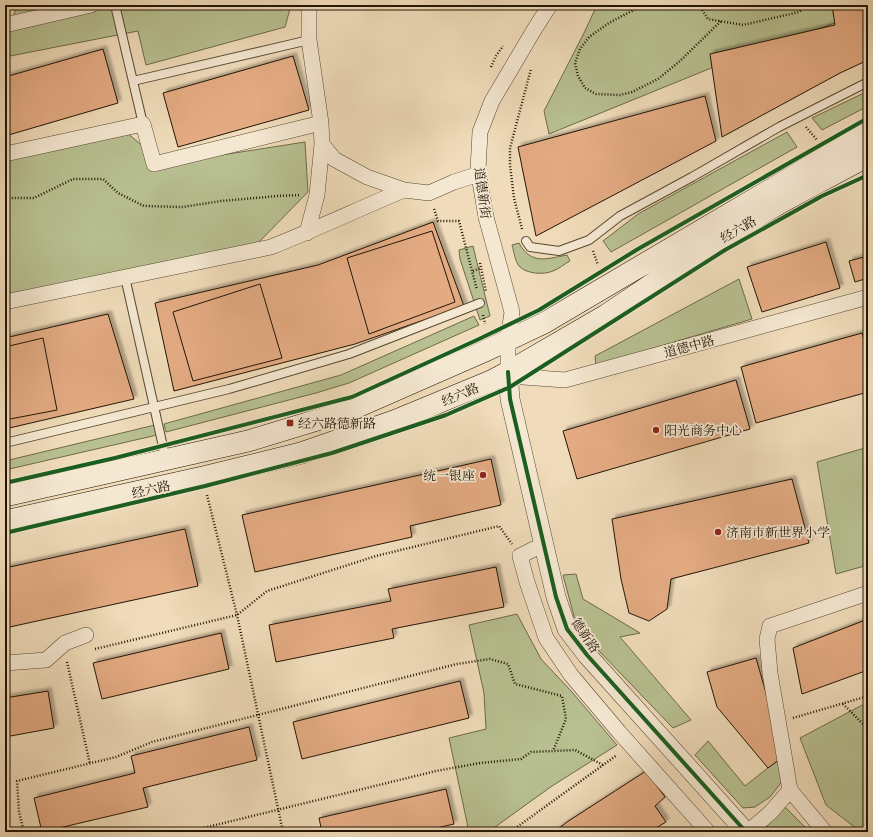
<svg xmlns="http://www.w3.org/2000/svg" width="873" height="837" font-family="Cardo,'Noto Serif SC',serif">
	<defs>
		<filter id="shadow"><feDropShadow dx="3.5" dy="-3.5" stdDeviation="1" flood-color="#0004"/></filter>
	</defs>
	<rect width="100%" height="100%" fill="#f0dcba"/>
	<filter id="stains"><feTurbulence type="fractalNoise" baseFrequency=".005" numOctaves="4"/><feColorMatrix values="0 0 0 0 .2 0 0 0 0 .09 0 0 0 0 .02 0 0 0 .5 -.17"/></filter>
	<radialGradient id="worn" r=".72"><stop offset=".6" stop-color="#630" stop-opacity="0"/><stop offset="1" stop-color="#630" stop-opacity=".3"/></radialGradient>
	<path fill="#b8c091" stroke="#6d6a4a" d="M17,5H291L285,27L146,65L138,31L5,57V31L11,23Z
		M597,5H868V11L726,62L549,134L544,111L584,33Z
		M868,91V106L822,130L812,118Z
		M126,132L164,164L305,142L308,192L259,242L5,305V149Z
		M787,132L797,147L611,252L603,241L638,214Z
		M519,243C531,265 546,259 567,255L570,261C564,264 559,269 553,271C544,275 526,274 519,266C515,261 514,252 512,245Z
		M473,246L490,316L480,320L460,259L459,250Z
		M739,279L752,319L596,365L595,356Z
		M474,316L479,325L349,383L316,393L166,432L164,424L341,375Z
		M155,425L157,435L5,470V461Z
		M868,447V565L836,574L817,462Z
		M576,574L583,599L640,633L620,637L691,720L673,728L600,652L576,624L563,575Z
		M517,614L541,659L572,692L617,745L552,786L488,832H469L449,738L486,729L484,693L469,625Z
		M868,702V828L861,832L826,805L800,738Z
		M708,741L745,786L778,760L783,780L770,797L755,807L743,808L695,755Z
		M782,804L810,832H768L766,823Z"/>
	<path fill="#e4ab83" stroke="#221504" filter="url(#shadow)" d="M832,5H868V60L840,73L722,137L710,54L835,25Z
		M103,49L118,103L5,136V77Z
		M293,56L309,110L178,147L163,93Z
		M705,96L716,141L536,236L518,147Z
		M433,222L464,306L355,344L174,391L155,303L318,265Z
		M432,231L455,302L369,334L347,258Z
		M826,242L840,288L762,312L747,267Z
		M868,256V278L855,282L849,261Z
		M260,284L282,358L193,381L173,312Z
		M108,314L134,399L5,429V338Z
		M862,333L868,354V392L756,423L741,367Z
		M43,338L57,410L5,420V347Z
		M736,380L750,429L577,479L563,431Z
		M491,459L501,505L410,526L412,537L255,572L242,515Z
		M792,479L809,543L671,579L667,609L649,621L629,613L621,579L612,519Z
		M185,529L198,586L5,628V568Z
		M496,567L504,607L392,629L394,638L276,662L269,625L391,601L388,589Z
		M868,619V670L802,694L793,648Z
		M221,633L229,669L102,699L93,663Z
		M756,658L784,756L768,768L717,707L707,672Z
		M460,681L469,718L302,759L293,722Z
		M48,691L54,728L5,737V698Z
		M249,727L257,760L143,788L148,807L42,832L34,798L135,773L131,756Z
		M646,771L665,797L655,806L666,822L649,832H554L567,822Z
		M446,789L454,824L419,832H322L319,818Z"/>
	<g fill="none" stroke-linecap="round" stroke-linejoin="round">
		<g stroke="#564732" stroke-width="10">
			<path id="service" d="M115,5L143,124
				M133,81L309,40
				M526,241L530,247L559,251L589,240L620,216L692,177L779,127L868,82
				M125,277L166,460
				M5,443L229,389L349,354L480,303"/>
		</g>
		<g stroke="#564732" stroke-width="16">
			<path id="minor" d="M309,5V40L321,123L322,144L334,159L367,177L404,190L429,193L454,182L479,174
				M550,5L534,30L492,101L480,132L478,170L486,217L512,312L508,340V372L523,377L565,380L868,297
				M5,25L91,5
				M5,154L143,124L154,164L321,123
				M307,233L317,195L322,144
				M5,302L271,247C316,229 359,209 404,190
				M545,546L534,549L520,556L527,582L546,638L571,675L619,732L708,832
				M5,663L46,660L65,643L86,635
				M748,832L771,812L790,790
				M825,832L790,790L770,673L767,639L770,626L868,593"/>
		</g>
		<g stroke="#564732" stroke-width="20">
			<path id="tertiary" d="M508,372L510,399L556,597L567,629L587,655L746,832"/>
		</g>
		<g stroke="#221504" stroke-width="22">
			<path id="secondary" d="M5,496L248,441L353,409L483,352L544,323L868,132
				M5,521L203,477L301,453L394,421L491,381L508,372L606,315L704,249L782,202L868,156"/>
		</g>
		<path stroke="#221504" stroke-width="2.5" stroke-dasharray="1 2" stroke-linecap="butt" d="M643,5L609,23L589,37L580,49L575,63L578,76L585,88L596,94L620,95L632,92L658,79L680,61L721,21
			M699,5L708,19L743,25L799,12L808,5
			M491,67L496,56L503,46
			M806,127L817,140
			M5,191L7,198H34L73,179H103L118,193L144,206L183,207L221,201L278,196L301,195
			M434,209L438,221H459L477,290
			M522,229L514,198L510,165V148L531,69
			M593,251L598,265
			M480,263L486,292
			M473,271L481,268
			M483,315L485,324
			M207,495L237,615L283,832
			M95,649L237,615L267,591L376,556L499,526L512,544
			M67,662L90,764
			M843,704L868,729
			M793,718L868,696
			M24,832L19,812L17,781L116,757L152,742L457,664L490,659L508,664L515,684L562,696L566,719L553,751
			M187,832L436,771L480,763L521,759L531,752L575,750L603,765
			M510,832L617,755"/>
		<use href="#service" stroke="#f5e8d2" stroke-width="8"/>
		<use href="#minor" stroke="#f5e8d2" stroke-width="15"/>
		<use href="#tertiary" stroke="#f5e8d2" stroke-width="19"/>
		<use href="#secondary" stroke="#f5e8d2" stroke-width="21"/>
		<g stroke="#f5e8d2" stroke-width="6">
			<path id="cycleway" d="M508,372L510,399L556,597L567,629L587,655L746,832
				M5,483L115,458L352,397L479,339L539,310L638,249L868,118
				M5,533L205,486L332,453L446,415L510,387L725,250L822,196L868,175"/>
		</g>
		<use href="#cycleway" stroke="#1b5e20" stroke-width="4"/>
	</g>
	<g fill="#8f2418" stroke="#f5e8d2" stroke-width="1.5">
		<rect x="286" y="419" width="8" height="8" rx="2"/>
		<circle cx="656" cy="430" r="4"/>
		<circle cx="483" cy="475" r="4"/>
		<circle cx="718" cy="532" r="4"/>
	</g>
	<g text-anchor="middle" stroke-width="3.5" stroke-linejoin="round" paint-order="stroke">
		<g font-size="13" fill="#221504" stroke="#f5e8d2">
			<text transform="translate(483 193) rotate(82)" y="5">道德新街</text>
			<text transform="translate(738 229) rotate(-31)" y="5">经六路</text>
			<text transform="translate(689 346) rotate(-15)" y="5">道德中路</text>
			<text transform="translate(460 394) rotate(-23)" y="5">经六路</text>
			<text transform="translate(151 489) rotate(-13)" y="5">经六路</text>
			<text transform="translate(586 635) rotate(56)" y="5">德新路</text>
		</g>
		<g font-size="13" fill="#221504" stroke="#f5e8d2" text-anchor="start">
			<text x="298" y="428">经六路德新路</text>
			<text x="664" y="435">阳光商务中心</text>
			<text x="475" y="480" text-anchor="end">统一银座</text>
			<text x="726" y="537">济南市新世界小学</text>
		</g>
	</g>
	<rect width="873" height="837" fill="none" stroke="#f0dcba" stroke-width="20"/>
	<rect x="6" y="6" width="861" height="825" fill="none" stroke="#221504" stroke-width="2"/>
	<rect x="10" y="10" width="853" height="817" fill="none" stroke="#221504"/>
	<rect width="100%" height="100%" filter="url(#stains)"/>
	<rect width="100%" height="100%" fill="url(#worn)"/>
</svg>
